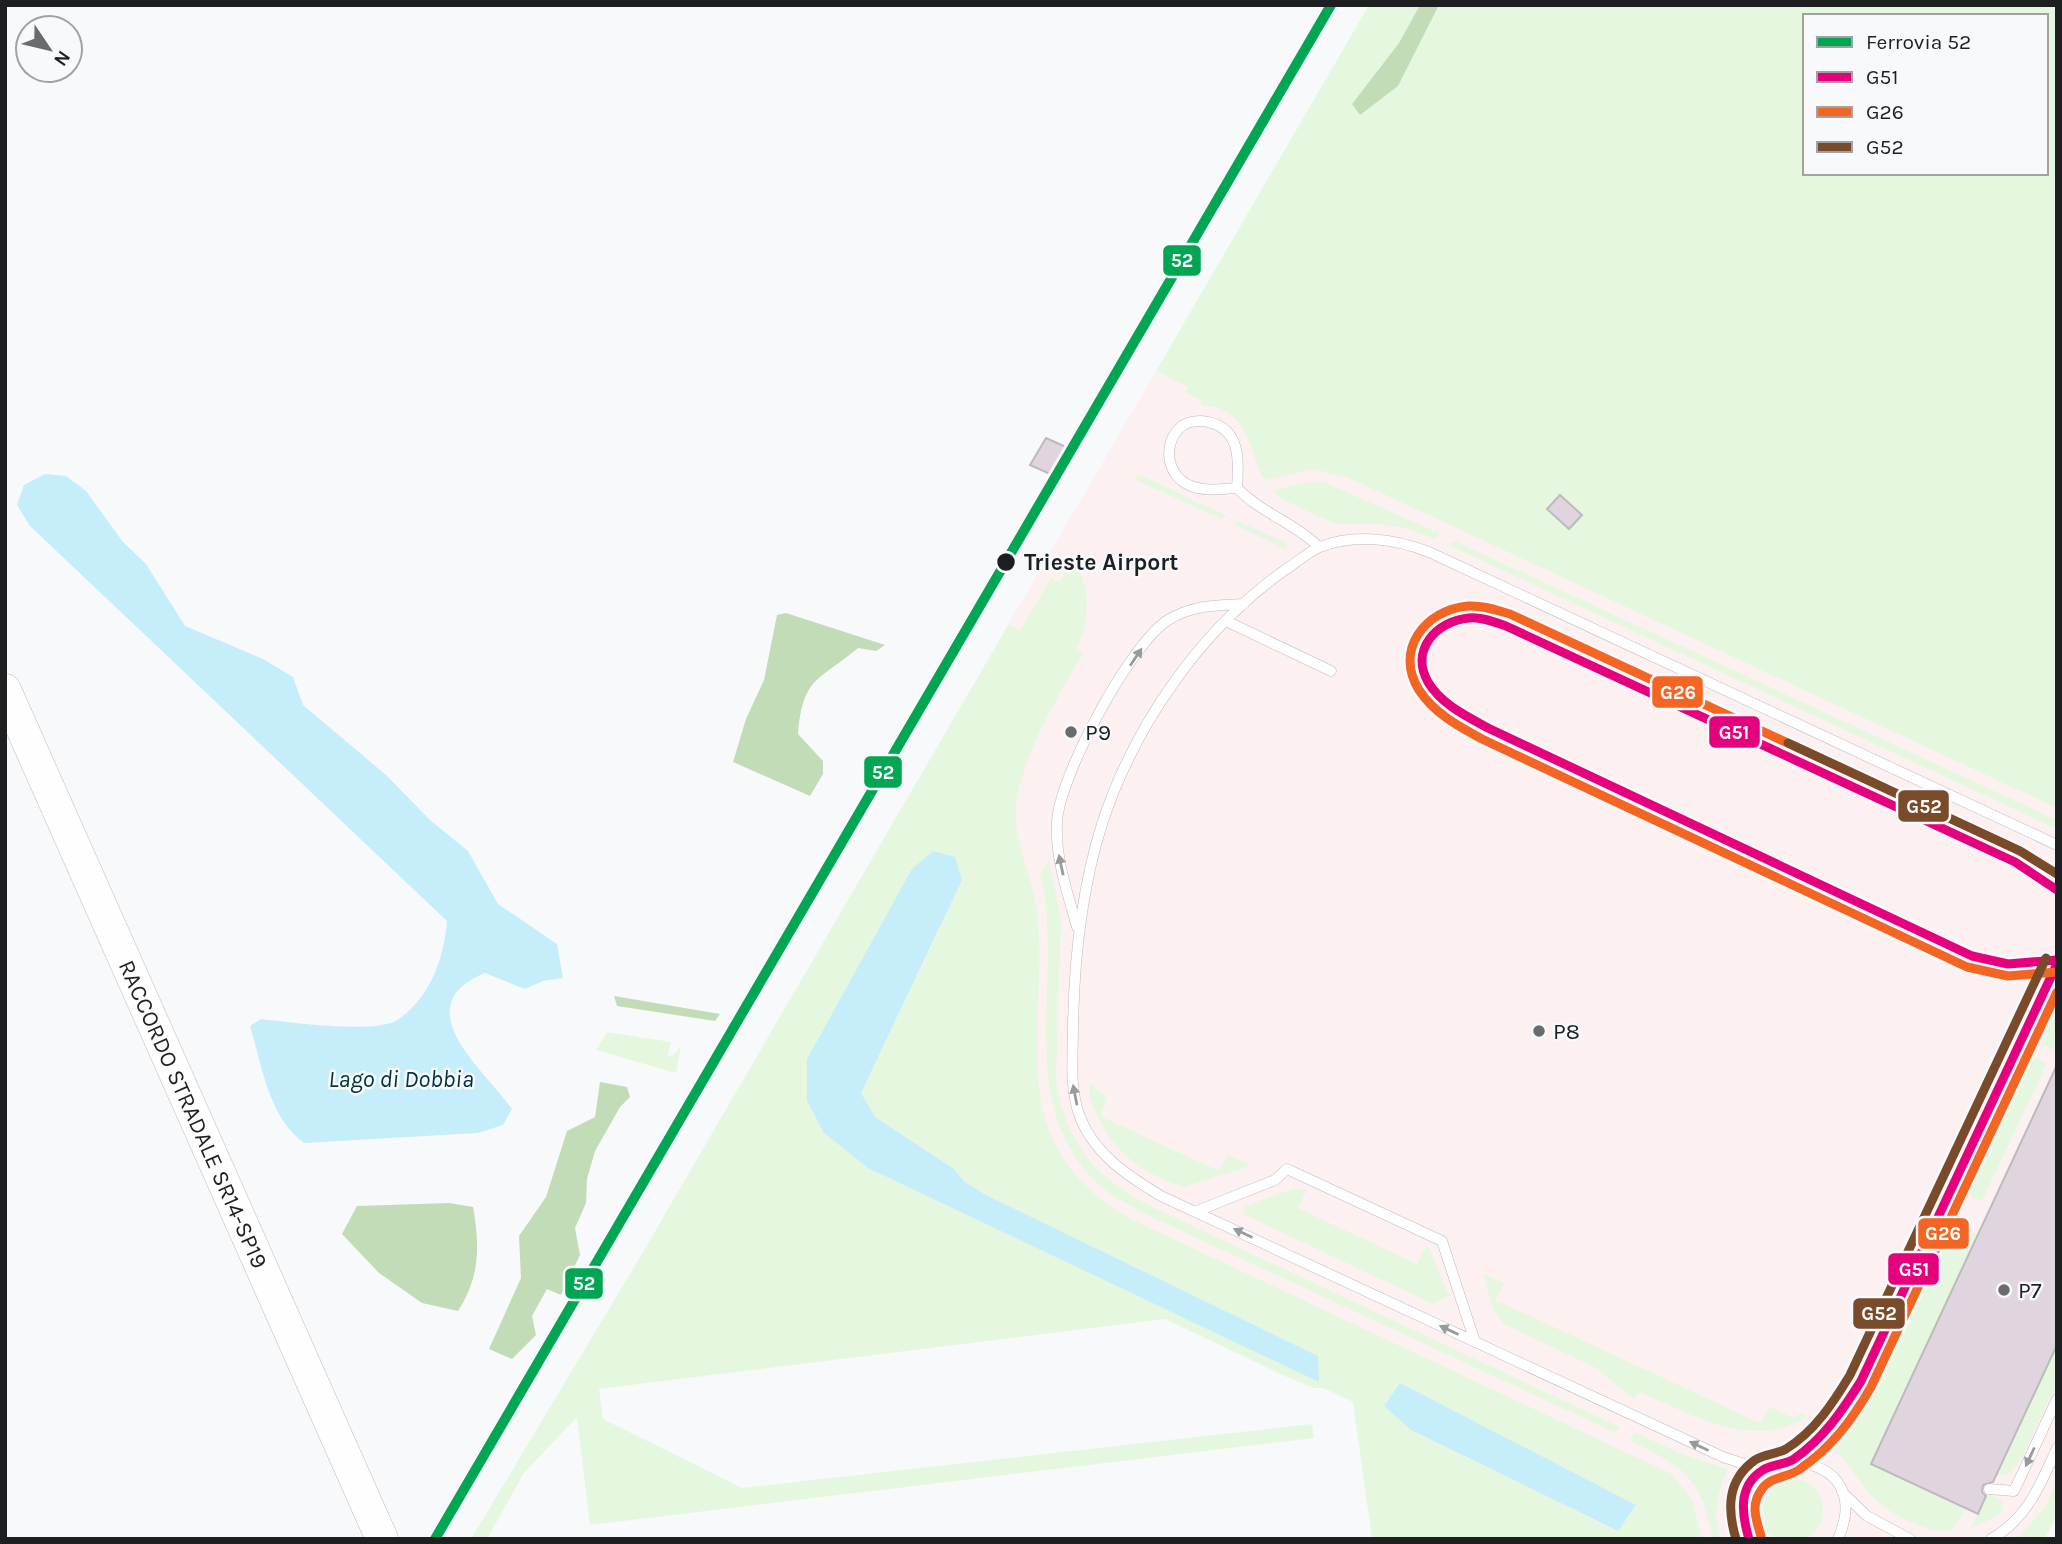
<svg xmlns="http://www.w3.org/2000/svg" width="2062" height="1544" font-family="Karla,sans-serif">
	<rect width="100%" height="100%" fill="#f8f9fb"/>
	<path fill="#fcf0f1" d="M1156,371L2057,795V1513L2045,1539H1633L1324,1388H1314L1165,1319L663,1217Z"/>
	<path fill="#e5f8df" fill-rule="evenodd" d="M1369,5H1420L1399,43L1352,104L1398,86L1439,5H2057V808L1347,477L1313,469L1264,480C1248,446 1247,408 1202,405V401L1186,393L1188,387L1156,371ZM1805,16H2046V173H1805Z
		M1138,474L1227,516L1221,519L1134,479Z
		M1324,482L1439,533L1435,539L1405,528L1379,524H1335L1282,499L1273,491L1301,483Z
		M1238,521L1285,542L1287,547L1285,549L1233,524Z
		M1455,541L2057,820V829L1448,545Z
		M1073,560C1092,584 1090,623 1076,649L1083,654C1057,698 1026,748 1017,799C1010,840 1035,879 1038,919C1047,1042 1001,1144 1131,1219L1672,1474L1692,1499L1702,1539H1372L1353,1402L1324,1388H1314L1287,1377L1165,1319L599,1389L603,1419L742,1488L1312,1424L1314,1438L590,1525L577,1417L524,1473L487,1539H471L646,1247L1009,624L1020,631L1051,578L1059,582ZM943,922L861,1093L875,1117L954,1169L965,1182L986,1195L1318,1356L1319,1381L868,1168L824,1133L807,1101ZM1400,1384L1636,1505L1617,1531L1411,1430L1384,1406Z
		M1049,859L1061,919L1056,1081C1068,1151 1101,1182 1163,1212L1620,1427L1616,1433L1158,1220C1135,1208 1109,1197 1091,1177C1014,1094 1065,974 1040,874Z
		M2057,982V1040L2052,1050L2028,1038Z
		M607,1032L671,1042L668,1056L673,1055L681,1046L676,1073L596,1050Z
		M2022,1052L2047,1063L1982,1201L1961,1192L1947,1221L1977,1235L1871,1463L1965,1508L1953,1530C1926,1534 1887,1514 1869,1493C1853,1475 1847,1457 1825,1444L1844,1421L1869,1381Z
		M1090,1083L1108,1098L1100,1116L1219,1171L1228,1155L1248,1164L1247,1167L1184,1187C1143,1175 1109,1149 1094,1108C1091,1100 1087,1090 1090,1083Z
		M1296,1188L1307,1190L1298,1208L1417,1264L1426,1247L1429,1248L1449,1296L1433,1304L1243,1214L1245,1206Z
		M1483,1273L1504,1283L1496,1300L1760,1423L1770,1407L1793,1418L1801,1413L1808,1416C1757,1452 1689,1414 1640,1392L1633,1399L1598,1369L1504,1324L1493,1309Z
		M2057,1345V1383L2021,1460L2007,1475H1996Z
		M1634,1432L1682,1454L1728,1469C1716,1494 1713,1512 1720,1539H1713C1699,1474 1686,1470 1630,1440Z
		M1759 1510a32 32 0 1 1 64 0a32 32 0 1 1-64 0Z
		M2057,1482V1513L2045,1539H2017L2045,1507Z
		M1987,1493L2001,1500L2004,1508L1994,1518L1971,1528Z"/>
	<path fill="#c2dcb8" d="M1420,5H1439L1398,86L1360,115L1352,104L1399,43Z
		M786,613L885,645L876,651L858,648C819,681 803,676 798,734L823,761V774L810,796L733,762L746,719L764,680L777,615Z
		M614,996L720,1014L715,1021L617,1006Z
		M600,1082L627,1087L630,1097L620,1107L595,1151L587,1179L586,1203L575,1228L580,1255L561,1295L547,1289L532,1316L536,1335L512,1359L489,1349L521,1278L519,1236L546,1197L567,1131L595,1117Z
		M449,1203L473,1207C480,1246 480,1277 458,1311L422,1303L379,1273L342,1234L357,1206Z"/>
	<path fill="#c5eefa" d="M45,474L66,476L86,491L123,542L146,564L185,626L263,659L293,677L303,705L386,775L430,820L468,851L498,904L557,944L563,978L543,981L525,989L485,973C403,1007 486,1071 512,1109L503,1125L478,1133L304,1143C269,1118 262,1066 250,1026L261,1019C289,1022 378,1035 399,1019C431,996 444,958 447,921L30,526L17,505L24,485Z
		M933,851L955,857L962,880L861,1093L875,1117L954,1169L965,1182L986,1195L1318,1356L1319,1382L868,1168L824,1133L807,1101V1059L912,869Z
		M1400,1383L1636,1505L1618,1531L1411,1430L1384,1406Z"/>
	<path fill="#e0d4df" stroke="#bbbbbc" stroke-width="2" d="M1046,438L1066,447L1050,474L1030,465Z
		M1560,495L1582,515L1569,529L1547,509Z
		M2057,1065V1345L1993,1482L1983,1485L1982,1492L1986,1496L1978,1514L1871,1464Z"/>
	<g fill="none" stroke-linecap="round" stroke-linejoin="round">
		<g stroke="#bbbcbd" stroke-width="11">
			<path id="service" d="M1237,488C1221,489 1204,492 1189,485C1166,475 1162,442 1182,426C1189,421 1200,420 1208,422C1241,429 1239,461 1237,488C1261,513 1295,523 1319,547
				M1226,621L1331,671
				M2057,890L2034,872L2015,862L1506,626C1494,622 1481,617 1469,618C1436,619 1408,650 1428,681C1441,704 1465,716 1488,728L1972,956L2008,964L2057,960
				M1077,927C1068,894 1055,858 1057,823C1058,778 1130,644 1168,620C1192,605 1217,605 1244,604
				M1197,1211L1275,1180L1287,1169L1442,1241L1475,1342
				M1792,1460L1835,1423L1861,1381L2057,963
				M1763,1470L1723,1457L1161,1196C1128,1176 1095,1155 1080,1117C1069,1088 1073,1057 1073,1028C1074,958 1081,891 1102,824C1134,726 1200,630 1285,570C1296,563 1308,552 1320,547C1355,533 1395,539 1429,552L2057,845
				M1989,1489L2014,1491L2057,1399
				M1842,1492L1867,1516L1910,1539
				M1749,1539C1700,1441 1884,1434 1838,1539
				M1991,1539C2027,1519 2041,1484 2057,1448"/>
		</g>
		<g stroke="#bbbcbd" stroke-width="33">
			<g id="primary">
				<path id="s1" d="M5,690L382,1539"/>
			</g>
		</g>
		<use href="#service" stroke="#fefefe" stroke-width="10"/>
		<use href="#primary" stroke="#fefefe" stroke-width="32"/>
		<g stroke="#f7f9fc" stroke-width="14">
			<path id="bus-1" d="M2057,890L2015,862L1506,626C1494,622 1482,617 1469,618C1436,621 1410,650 1428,682C1441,704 1466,716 1488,728L1972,956L2008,964L2057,960
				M1749,1539C1742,1515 1737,1486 1763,1470C1772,1464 1785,1465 1794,1459C1824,1438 1842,1411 1861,1381L2057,964"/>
		</g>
		<g stroke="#f7f9fc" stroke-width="14">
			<path id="bus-2" d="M2057,874L2020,851L1510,614C1496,610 1482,605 1468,606C1425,610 1394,650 1419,690C1434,713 1458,726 1482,739L1967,967L2008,976L2057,972
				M1761,1536C1756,1519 1750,1505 1762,1489C1771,1476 1788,1478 1800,1469C1832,1447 1852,1420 1871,1387L2057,992"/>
		</g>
		<g stroke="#f7f9fc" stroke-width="14">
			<path id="bus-3" d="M1788,743L2020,851L2057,874
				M1736,1539C1727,1509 1727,1480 1755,1460C1764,1454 1777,1454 1786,1449C1815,1431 1833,1403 1850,1375L2046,958"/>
		</g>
		<use href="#bus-1" stroke="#e5007d" stroke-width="9"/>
		<use href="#bus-2" stroke="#f26522" stroke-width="9"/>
		<use href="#bus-3" stroke="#7a4b2a" stroke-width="9"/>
		<g stroke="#f7f9fc" stroke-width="16">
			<path id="rail-1" d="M435,1539L1331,5"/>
		</g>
		<use href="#rail-1" stroke="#00a651" stroke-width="10"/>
	</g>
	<defs><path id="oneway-solid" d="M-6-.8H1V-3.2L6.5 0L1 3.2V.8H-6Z" transform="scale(1.75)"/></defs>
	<g fill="#999a9a">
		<use href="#oneway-solid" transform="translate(1136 657) rotate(-56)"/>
		<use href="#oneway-solid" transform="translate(1061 865) rotate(-102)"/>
		<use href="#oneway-solid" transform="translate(1075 1095) rotate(-101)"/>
		<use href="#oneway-solid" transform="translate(1243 1233) rotate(-155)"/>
		<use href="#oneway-solid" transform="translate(1449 1330) rotate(-155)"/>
		<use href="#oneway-solid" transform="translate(1699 1446) rotate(-155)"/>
		<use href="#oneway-solid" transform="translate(2030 1457) rotate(115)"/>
	</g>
	<circle fill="#1e1f20" stroke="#f7f9fc" stroke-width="2.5" cx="1006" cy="562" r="10"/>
	<g fill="#6a6b6d" stroke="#f7f9fc" stroke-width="2.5">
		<circle cx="1071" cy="732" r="7"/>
		<circle cx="1539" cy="1031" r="7"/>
		<circle cx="2004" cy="1290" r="7"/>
	</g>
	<g text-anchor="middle" stroke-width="5" stroke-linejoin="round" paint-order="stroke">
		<g font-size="23" font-weight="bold" fill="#1e1f20" stroke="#f7f9fc" text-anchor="start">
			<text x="1024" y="570">Trieste Airport</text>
		</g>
		<g font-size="23" fill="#1e1f20" stroke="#f7f9fc" text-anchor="start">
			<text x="1085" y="740">P9</text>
			<text x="1553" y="1039">P8</text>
			<text x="2018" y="1298">P7</text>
		</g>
		<g font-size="23" fill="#1e1f20" stroke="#f7f9fc">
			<text dy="8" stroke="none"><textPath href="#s1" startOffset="464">RACCORDO STRADALE SR14-SP19</textPath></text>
		</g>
		<g font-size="24" font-style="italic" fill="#00323d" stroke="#f7f9fc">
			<text x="401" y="1087">Lago di Dobbia</text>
		</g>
	</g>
	<g stroke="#f7f9fc" stroke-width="2.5">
		<rect x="1162" y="244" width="40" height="33" rx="7" fill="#00a651"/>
		<rect x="1651" y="675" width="53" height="34" rx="7" fill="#f26522"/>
		<rect x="1708" y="715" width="53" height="34" rx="7" fill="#e5007d"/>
		<rect x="863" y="755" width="40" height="34" rx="7" fill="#00a651"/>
		<rect x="1897" y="789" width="53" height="34" rx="7" fill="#7a4b2a"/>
		<rect x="1917" y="1217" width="53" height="33" rx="7" fill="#f26522"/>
		<rect x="1887" y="1252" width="53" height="34" rx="7" fill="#e5007d"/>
		<rect x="564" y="1267" width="40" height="33" rx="7" fill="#00a651"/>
		<rect x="1852" y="1297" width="54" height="33" rx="7" fill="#7a4b2a"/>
	</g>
	<g font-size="19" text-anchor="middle" font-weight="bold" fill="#fff">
		<text x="1182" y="267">52</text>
		<text x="1678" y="699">G26</text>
		<text x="1734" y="739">G51</text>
		<text x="883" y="779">52</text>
		<text x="1924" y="813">G52</text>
		<text x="1943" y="1240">G26</text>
		<text x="1914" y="1276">G51</text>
		<text x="584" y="1290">52</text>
		<text x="1879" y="1320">G52</text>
	</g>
	<rect width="2062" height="1544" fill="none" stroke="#1e1f20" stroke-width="14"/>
	<rect x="1803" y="14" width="245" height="161" fill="#f7f9fc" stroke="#a0a2a4" stroke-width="2"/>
	<rect x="1817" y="37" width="35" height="10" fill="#00a651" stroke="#a0a2a4" stroke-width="2"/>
	<text x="1866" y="49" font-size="21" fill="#1e1f20">Ferrovia 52</text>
	<rect x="1817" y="72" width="35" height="10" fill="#e5007d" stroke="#a0a2a4" stroke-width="2"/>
	<text x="1866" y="84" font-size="21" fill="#1e1f20">G51</text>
	<rect x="1817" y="107" width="35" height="10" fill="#f26522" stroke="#a0a2a4" stroke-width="2"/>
	<text x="1866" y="119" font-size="21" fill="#1e1f20">G26</text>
	<rect x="1817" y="142" width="35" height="10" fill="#7a4b2a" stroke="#a0a2a4" stroke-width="2"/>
	<text x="1866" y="154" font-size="21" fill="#1e1f20">G52</text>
	<g transform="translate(49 49) rotate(125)"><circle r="33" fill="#f7f9fc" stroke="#a0a2a4" stroke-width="2"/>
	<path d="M0-5L12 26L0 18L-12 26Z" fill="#6a6b6d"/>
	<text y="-10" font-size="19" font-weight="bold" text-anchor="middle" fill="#1e1f20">N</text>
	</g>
</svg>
